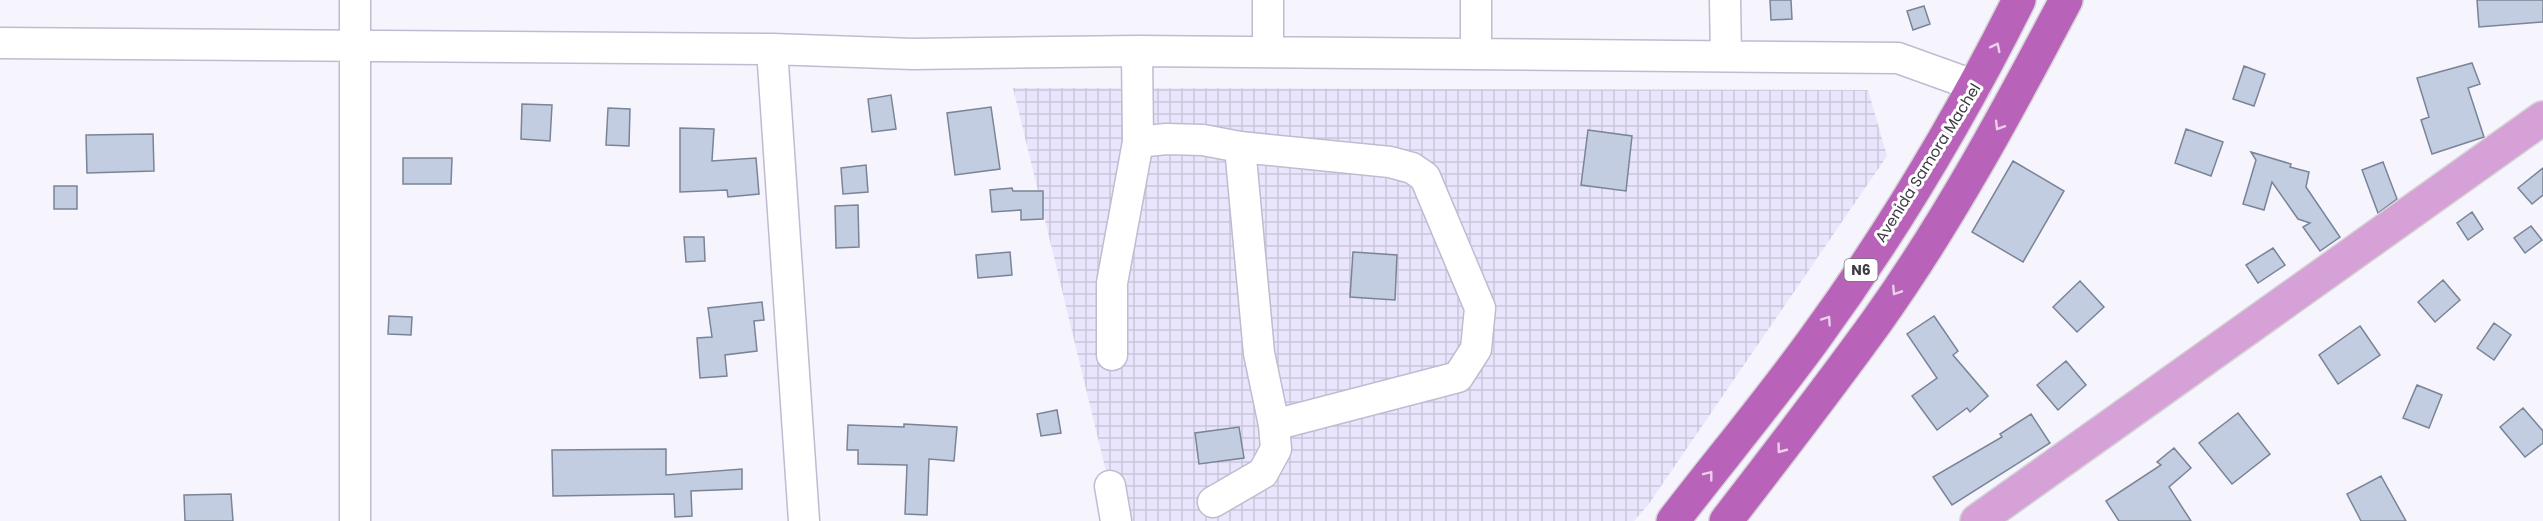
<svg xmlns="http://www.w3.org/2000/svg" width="2543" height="521" font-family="Poppins,sans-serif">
	<defs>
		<pattern id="industrial-grid" width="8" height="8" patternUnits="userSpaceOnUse" patternTransform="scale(1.5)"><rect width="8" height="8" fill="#e9e5fd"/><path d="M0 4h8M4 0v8" fill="none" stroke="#c9c5da"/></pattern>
	</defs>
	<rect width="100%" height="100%" fill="#f6f4fd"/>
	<path fill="url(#industrial-grid)" d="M1013,88L1868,90L1887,156L1648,505L1634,521H1118Z"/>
	<path fill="#c2cde2" stroke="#7a8497" stroke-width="1.5" d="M1770,0H1791L1792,19L1771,20Z
		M2477,0H2543V22L2479,27Z
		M1924,6L1930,24L1913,30L1907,11Z
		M2472,63L2480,84L2468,88L2484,137L2432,154L2421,120L2429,117L2417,78Z
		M2244,66L2265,74L2254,106L2233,99Z
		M891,95L896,129L872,132L868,99Z
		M522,104L552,105L550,141L521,139Z
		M991,107L1000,169L955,175L947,113Z
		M608,108L630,109L629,146L606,145Z
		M680,128L714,129L712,161L756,158L759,194L728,197L727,190L680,192Z
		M2186,129L2223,142L2211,176L2175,163Z
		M1588,130L1632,136L1626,191L1581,185Z
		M153,134L154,171L87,173L86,135Z
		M2251,152L2291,164L2290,167L2309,172L2306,187L2340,237L2320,251L2303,227L2310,223L2298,219L2272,182L2264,210L2243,204L2256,160Z
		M403,158H452L451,184H403Z
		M2013,161L2064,191L2023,262L1972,232Z
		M2383,162L2397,199L2378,213L2362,170Z
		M866,165L868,192L843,194L841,168Z
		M2543,168V195L2532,204L2518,188Z
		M54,186H77V209H54Z
		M1012,188L1013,191H1043V219L1021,220V210L992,212L990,190Z
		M858,205L859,247L836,248L835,206Z
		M2472,212L2483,229L2468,240L2457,223Z
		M2531,226L2542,240L2525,253L2514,238Z
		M684,237H704L705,261L686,262Z
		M2273,248L2285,265L2258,283L2246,265Z
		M1010,252L1012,275L978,278L976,255Z
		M1353,252L1397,255L1395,300L1350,297Z
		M2443,280L2460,300L2435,322L2418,302Z
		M2080,281L2104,307L2077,332L2053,307Z
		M762,302L764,320L754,321L757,351L725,355L727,376L700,378L697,338L712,337L708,308Z
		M389,316L412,317L411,335L388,334Z
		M1934,316L1958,351L1953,355L1988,396L1970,412L1967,408L1937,430L1912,396L1937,378L1907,334Z
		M2494,323L2511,335L2494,360L2477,348Z
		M2360,326L2380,355L2338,384L2319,355Z
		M2066,361L2086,385L2058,410L2037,385Z
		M2417,385L2442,395L2429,428L2403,418Z
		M2523,408L2543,431V443L2525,457L2500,427Z
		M1057,410L1061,433L1041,436L1037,414Z
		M2238,413L2270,454L2232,484L2199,443Z
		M2031,414L2050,443L1952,505L1933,477L2002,437L2000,434Z
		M904,424L957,427L954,461L929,459L927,515L905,514L907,465L858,464V450H847L848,425L904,427Z
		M1239,427L1244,458L1199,464L1195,433Z
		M2174,448L2191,468L2169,487L2191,521H2119L2106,501L2161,465L2157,462Z
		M666,449V475L742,469V489L691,491L692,516L675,517L674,494L553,496L552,450Z
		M2381,476L2406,521H2361L2347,494Z
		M231,494L233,521H185L184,495Z"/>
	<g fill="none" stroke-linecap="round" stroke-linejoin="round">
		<g stroke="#c0bbd1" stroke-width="33">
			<path id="minor" d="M355,0V521
				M1268,0V52
				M1476,0V54
				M1725,0L1726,55
				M0,43L772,49L913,54L1137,51L1898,58L1976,86
				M772,49L804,521
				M1138,142L1166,139L1203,140L1240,147L1390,162L1412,168L1425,177L1480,308L1476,349L1458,377L1274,425
				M1112,355V283L1138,142L1137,51
				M1110,486L1116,521
				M1213,502L1263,473L1276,449L1274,425L1259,353L1240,147"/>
		</g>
		<g stroke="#d4d4d6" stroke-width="36">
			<path id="major" d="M1977,521L2543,118"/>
		</g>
		<g stroke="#d4d4d6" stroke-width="36">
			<path id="highway" d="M1673,521C1720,460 1770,400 1815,338C1893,231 1960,118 2019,0
				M1726,521C1777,455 1828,389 1877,321C1949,220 2008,110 2066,0"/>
		</g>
		<use href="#minor" stroke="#fff" stroke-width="30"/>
		<use href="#major" stroke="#d5a1d6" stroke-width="33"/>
		<use href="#highway" stroke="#b962ba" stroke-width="33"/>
	</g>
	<defs><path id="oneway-chevron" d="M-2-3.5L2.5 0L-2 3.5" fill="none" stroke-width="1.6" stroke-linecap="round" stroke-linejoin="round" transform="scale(1.5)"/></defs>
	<g stroke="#ead0ea">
		<use href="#oneway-chevron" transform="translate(1996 47) rotate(-63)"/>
		<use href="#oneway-chevron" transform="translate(1999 126) rotate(121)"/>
		<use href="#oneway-chevron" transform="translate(1896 291) rotate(123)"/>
		<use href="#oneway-chevron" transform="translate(1827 320) rotate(-56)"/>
		<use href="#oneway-chevron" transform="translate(1781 449) rotate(127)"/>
		<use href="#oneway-chevron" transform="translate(1709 475) rotate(-52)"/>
	</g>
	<g text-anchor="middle" stroke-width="6" stroke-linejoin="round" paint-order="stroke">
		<rect fill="#fff" stroke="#77767c" stroke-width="1.5" x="1844.5" y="259" width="33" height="22" rx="4.5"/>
		<g font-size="14" font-weight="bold" fill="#3d3b44">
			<text x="1861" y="275">N6</text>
		</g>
		<g font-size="15" fill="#3d3b44" stroke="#fff">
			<text transform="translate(1928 163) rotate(-58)" y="5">Avenida Samora Machel</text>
		</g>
	</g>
</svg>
